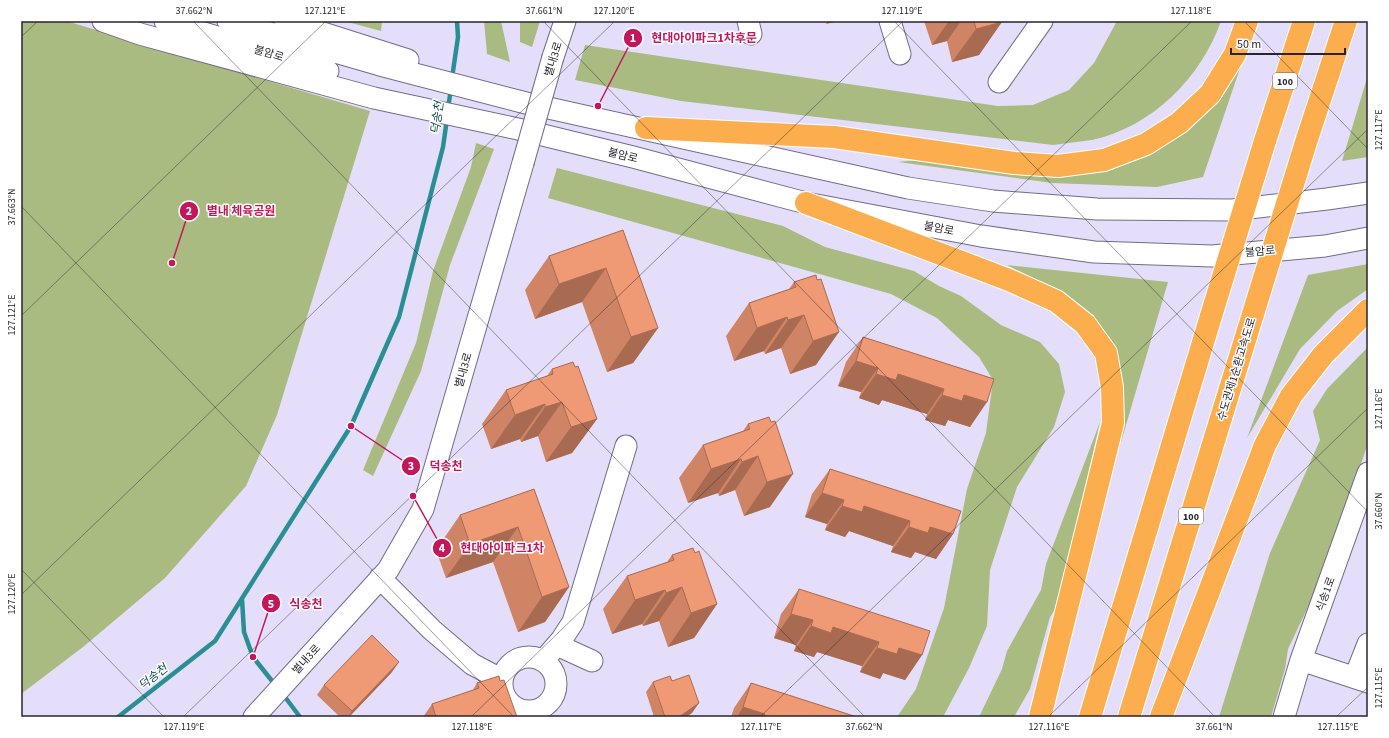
<svg xmlns="http://www.w3.org/2000/svg" width="1389" height="738" font-family="'Source Sans 3','Noto Sans KR',sans-serif">
	<rect width="100%" height="100%" fill="#e4defa"/>
	<path fill="#a9bb81" d="M21,21H66L370,111L277,415L246,486L165,578L83,647L21,694Z
		M344,21H382L381,31Z
		M484,21H501L510,62L487,54Z
		M520,21H540L532,47L520,42Z
		M1117,21H1221C1201,78 1152,127 1092,140C1079,142 1066,143 1053,145L681,101L575,80L585,45L998,106L1033,105L1069,90L1094,63Z
		M1250,39L1203,177L1157,187L1052,183L898,162L917,160L1049,171L1170,140Z
		M1368,75V157L1342,161Z
		M476,143L494,149L450,265L421,371L373,476L363,470L416,343L433,271L471,167Z
		M557,168L783,226L825,247L914,271L939,286L961,296L1001,325L1040,342L1059,364L1065,392L1054,427L1017,487L990,570L987,626L969,668L943,717H897L916,689L944,608L967,489L986,433L993,380L979,357L937,318L891,294L548,198Z
		M1368,264V289L1337,311L1300,349L1247,438L1308,275Z
		M1007,265L1168,282L1121,442L1123,418L1114,353L1096,320L1066,295Z
		M1368,347V443L1325,571L1288,649L1285,669L1271,717H1219L1270,553L1320,440L1313,411L1327,389Z
		M1100,422L1058,605L1050,617L1030,689L1014,717H979L1002,669L1007,651L1041,590L1046,564Z"/>
	<g fill="none" stroke-linecap="round" stroke-linejoin="round">
		<path stroke="#298f95" stroke-width="4.5" d="M452,78L458,37L457,21
			M448,108L451,89
			M242,599L244,632L253,657L276,686
			M282,693L300,717
			M118,717L215,641L351,426L399,317L443,147L447,119"/>
		<g stroke="#736b8a" stroke-width="23">
			<path id="minor" d="M103,21L140,34L374,98L518,129L633,157L806,203L981,236L1094,252L1212,256L1325,246L1368,238
				M165,21L328,71
				M228,21L380,65L526,103L908,188L993,201L1097,209L1232,210L1327,199L1368,193
				M285,21L408,60
				M748,21L751,34
				M890,21L900,54
				M553,57L565,21
				M999,82L1042,21
				M380,578L432,630L472,664L502,680
				M557,645L592,661
				M502 684a27 27 0 1 1 54 0a27 27 0 1 1-54 0Z
				M1301,660L1368,682
				M543,661L562,639L573,622L626,446
				M1355,677L1368,644
				M254,717L388,570L423,509L523,163
				M1284,717L1301,660L1368,473"/>
		</g>
		<g stroke="#fff" stroke-width="24">
			<path id="highway" d="M646,128L834,137L1014,163L1058,166L1104,160L1146,144L1179,123L1210,94L1235,54L1247,21
				M1307,139L1346,21
				M1265,141L1304,21
				M806,203L1009,280L1056,301L1085,324L1106,353L1112,387L1113,423L1040,717
				M1090,717L1211,316
				M1129,717L1253,314
				M1161,717L1265,445L1291,396L1323,355L1368,310"/>
		</g>
		<use href="#minor" stroke="#fff" stroke-width="21"/>
		<use href="#highway" stroke="#fcad4e" stroke-width="22"/>
		<g stroke="#736b8a" stroke-width="23" stroke-linecap="butt">
			<path id="minor-bridge" d="M523,163L553,57"/>
		</g>
		<g stroke="#fff" stroke-width="24" stroke-linecap="butt">
			<path id="highway-bridge" d="M1253,314L1307,139
				M1211,316L1265,141"/>
		</g>
		<use href="#minor-bridge" stroke="#fff" stroke-width="21"/>
		<use href="#highway-bridge" stroke="#fcad4e" stroke-width="22"/>
	</g>
	<path fill="#ce8465" d="M924,21H1002L979,55L952,62L947,41L932,45Z
		M623,230L658,328L633,363L607,372L582,302L535,319L525,290L549,256Z
		M816,275V365L790,374L781,348L765,354L764,351L734,361L726,336L749,303L789,289L794,282Z
		M863,337L994,379L970,427L948,420L945,426L925,420L927,414L882,400L879,405L859,398L861,392L838,386L846,362Z
		M552,369L597,419L572,453L546,462L538,436L521,442L520,439L491,449L482,424L506,390L547,376Z
		M769,417L770,507L744,516L735,490L719,496L718,493L688,503L679,478L703,445L743,431L748,424Z
		M830,469L953,534L936,559L915,552L911,558L891,552L893,546L849,531L845,537L825,530L827,524L805,517L812,494Z
		M534,489L569,587L545,622L518,632L493,562L446,578L436,550L460,515Z
		M672,555L717,604L694,638L668,647L659,621L643,626L642,624L612,634L603,609L627,576L667,562Z
		M799,589L922,655L905,680L883,673L880,679L860,672L862,666L817,652L814,657L794,651L796,645L774,638L781,614Z
		M392,672L349,717H340L317,695L324,685Z
		M500,681L517,717H423L432,704L473,690L477,683Z
		M672,681L692,713L686,717H654L646,692L653,682Z
		M751,683L857,717H731L734,708Z"/>
	<path fill="#a86b52" d="M828,21H838L826,24Z
		M949,21H961L947,41L932,45Z
		M1002,22L979,55L952,62L976,29Z
		M606,268L582,302L535,319L559,284Z
		M804,315L781,348L765,354L788,320Z
		M787,317L764,351L734,361L757,328Z
		M658,328L633,363L607,372L631,337Z
		M839,332L816,365L790,374L813,341Z
		M856,361L878,368L861,392L838,386Z
		M876,374H898L944,389L927,414L882,400L879,405L859,398Z
		M942,395H964L987,402L970,427L948,420L945,426L925,420Z
		M562,402L538,436L521,442L545,407Z
		M545,404L520,439L491,449L515,415Z
		M597,419L572,453L546,462L571,427Z
		M758,456L735,490L719,496L742,462Z
		M741,459L718,493L688,503L711,469Z
		M793,474L770,507L744,516L767,482Z
		M822,493L844,500L827,524L805,517Z
		M842,506H864L910,521L893,546L849,531L845,537L825,530Z
		M518,527L493,562L446,578L470,544Z
		M909,527H930L953,534L936,559L915,552L911,558L891,552Z
		M569,587L545,622L518,632L542,597Z
		M682,587L659,621L643,626L666,593Z
		M665,590L642,624L612,634L635,600Z
		M717,604L694,638L668,647L691,613Z
		M791,614L813,620L796,645L774,638Z
		M811,626L833,627L879,642L862,666L817,652L814,657L794,651Z
		M877,648H899L922,655L905,680L883,673L880,679L860,672Z
		M399,662L392,672L349,717H348L352,711Z
		M699,703L692,713L686,717H679Z
		M743,707L765,714L763,717H737Z"/>
	<path fill="#f09975" stroke="#a86b52" d="M974,21H1002V22L976,29Z
		M623,230L658,328L631,337L606,268L559,284L549,256Z
		M816,275L817,280L821,279L839,332L813,341L804,315L788,320L787,317L757,328L749,303L796,287L794,282Z
		M863,337L994,379L987,402L964,395L962,401L942,395L944,389L898,374L896,380L876,374L878,368L856,361Z
		M573,362L575,367L578,366L597,419L571,427L562,402L545,407V404L515,415L506,390L553,374L552,369Z
		M769,417L771,422L775,421L793,474L767,482L758,456L742,462L741,459L711,469L703,445L750,429L748,424Z
		M830,469L961,511L953,534L930,527L928,533L909,527L910,521L864,506L862,512L842,506L844,500L822,493Z
		M534,489L569,587L542,597L518,527L470,544L460,515Z
		M693,548L695,553L699,551L717,604L691,613L682,587L666,593L665,590L635,600L627,576L674,560L672,555Z
		M799,589L930,631L922,655L899,648L897,654L877,648L879,642L833,627L831,633L811,626L813,620L791,614Z
		M372,635L399,662L352,711L324,685Z
		M689,675L699,703L679,717H665L653,682L670,676L672,681Z
		M499,676L500,681L504,680L517,717H488L487,716L484,717H436L432,704L479,688L477,683Z
		M751,683L857,717H764L765,714L743,707Z"/>
	<path fill="none" stroke="#282531" stroke-width="1" stroke-opacity="0.45" d="M193,21L865,717M543,21L1215,717M894,21L1368,512M1244,21L1368,149M21,37L38,21M21,206L514,717M21,316L326,21M21,569L164,717M21,595L615,21M183,717L903,21M471,717L1192,21M760,717L1368,129M1048,717L1368,408M1336,717L1368,687"/>
	<g text-anchor="middle" stroke-width="3" stroke-linejoin="round" paint-order="stroke">
		<g fill="#fff" stroke="#68666f" stroke-width="1">
			<rect x="1273" y="73" width="24" height="16" rx="3"/>
			<rect x="1179" y="508" width="24" height="16" rx="3"/>
		</g>
		<g font-size="10" font-weight="bold" fill="#282531">
			<text x="1285" y="85">100</text>
			<text x="1191" y="520">100</text>
		</g>
		<g font-size="11" fill="#282531" stroke="#fff">
			<text transform="translate(269 53) rotate(17)" y="4">불암로</text>
			<text transform="translate(553 59) rotate(-73)" y="4">별내3로</text>
			<text transform="translate(623 155) rotate(14)" y="4">불암로</text>
			<text transform="translate(939 228) rotate(11)" y="4">불암로</text>
			<text transform="translate(1260 251) rotate(-5)" y="4">불암로</text>
			<text transform="translate(1236 369) rotate(-73)" y="4">수도권제1순환고속도로</text>
			<text transform="translate(463 370) rotate(-74)" y="4">별내3로</text>
			<text transform="translate(1325 594) rotate(-70)" y="4">식송1로</text>
			<text transform="translate(306 659) rotate(-48)" y="4">별내3로</text>
		</g>
		<g font-size="12" font-style="italic" fill="#144f50" stroke="#fff">
			<text transform="translate(437 118) rotate(-82)" y="4">덕송천</text>
			<text transform="translate(153 677) rotate(-38)" y="4">덕송천</text>
		</g>
	</g>
	<path fill="none" stroke="#c2185b" stroke-width="1.5" d="M598 106L633 38M172 263L189 211M351 426L411 466M413 496L442 548M253 657L271 603"/>
	<g fill="#c2185b" stroke="#fff" stroke-width="1.5">
		<circle cx="598" cy="106" r="4"/>
		<circle cx="172" cy="263" r="4"/>
		<circle cx="351" cy="426" r="4"/>
		<circle cx="413" cy="496" r="4"/>
		<circle cx="253" cy="657" r="4"/>
		<circle cx="633" cy="38" r="10"/>
		<circle cx="189" cy="211" r="10"/>
		<circle cx="411" cy="466" r="10"/>
		<circle cx="442" cy="548" r="10"/>
		<circle cx="271" cy="603" r="10"/>
	</g>
	<g font-size="12" text-anchor="middle" font-weight="bold" fill="#fff">
		<text x="633" y="42">1</text>
		<text x="189" y="215">2</text>
		<text x="411" y="470">3</text>
		<text x="442" y="552">4</text>
		<text x="271" y="608">5</text>
	</g>
	<g font-size="12" text-anchor="middle" font-weight="bold" fill="#c2185b" stroke="#fff" stroke-width="3" stroke-linejoin="round" paint-order="stroke">
		<text x="704" y="42">현대아이파크1차후문</text>
		<text x="241" y="215">별내 체육공원</text>
		<text x="446" y="470">덕송천</text>
		<text x="502" y="552">현대아이파크1차</text>
		<text x="306" y="608">식송천</text>
	</g>
	<rect width="1389" height="738" fill="none" stroke="#ffffff" stroke-width="44"/>
	<path d="M1231 48v6h114v-6" fill="none" stroke="#282531" stroke-width="2"/>
	<text x="1237" y="48" font-size="12" fill="#282531" stroke="#ffffff" stroke-width="3" paint-order="stroke">50 m</text>
	<rect x="22" y="22" width="1345" height="694" fill="none" stroke="#282531" stroke-width="1.5"/>
	<g font-size="10" text-anchor="middle" fill="#282531">
		<text x="194" y="14">37.662°N</text>
		<text x="325" y="14">127.121°E</text>
		<text x="544" y="14">37.661°N</text>
		<text x="614" y="14">127.120°E</text>
		<text x="902" y="14">127.119°E</text>
		<text x="1191" y="14">127.118°E</text>
		<text transform="translate(1378 130) rotate(-90)" y="4">127.117°E</text>
		<text transform="translate(11 207) rotate(-90)" y="4">37.663°N</text>
		<text transform="translate(11 315) rotate(-90)" y="4">127.121°E</text>
		<text transform="translate(1378 409) rotate(-90)" y="4">127.116°E</text>
		<text transform="translate(1378 511) rotate(-90)" y="4">37.660°N</text>
		<text transform="translate(11 594) rotate(-90)" y="4">127.120°E</text>
		<text transform="translate(1378 688) rotate(-90)" y="4">127.115°E</text>
		<text x="184" y="730">127.119°E</text>
		<text x="472" y="730">127.118°E</text>
		<text x="761" y="730">127.117°E</text>
		<text x="864" y="730">37.662°N</text>
		<text x="1049" y="730">127.116°E</text>
		<text x="1214" y="730">37.661°N</text>
		<text x="1338" y="730">127.115°E</text>
	</g>
</svg>
